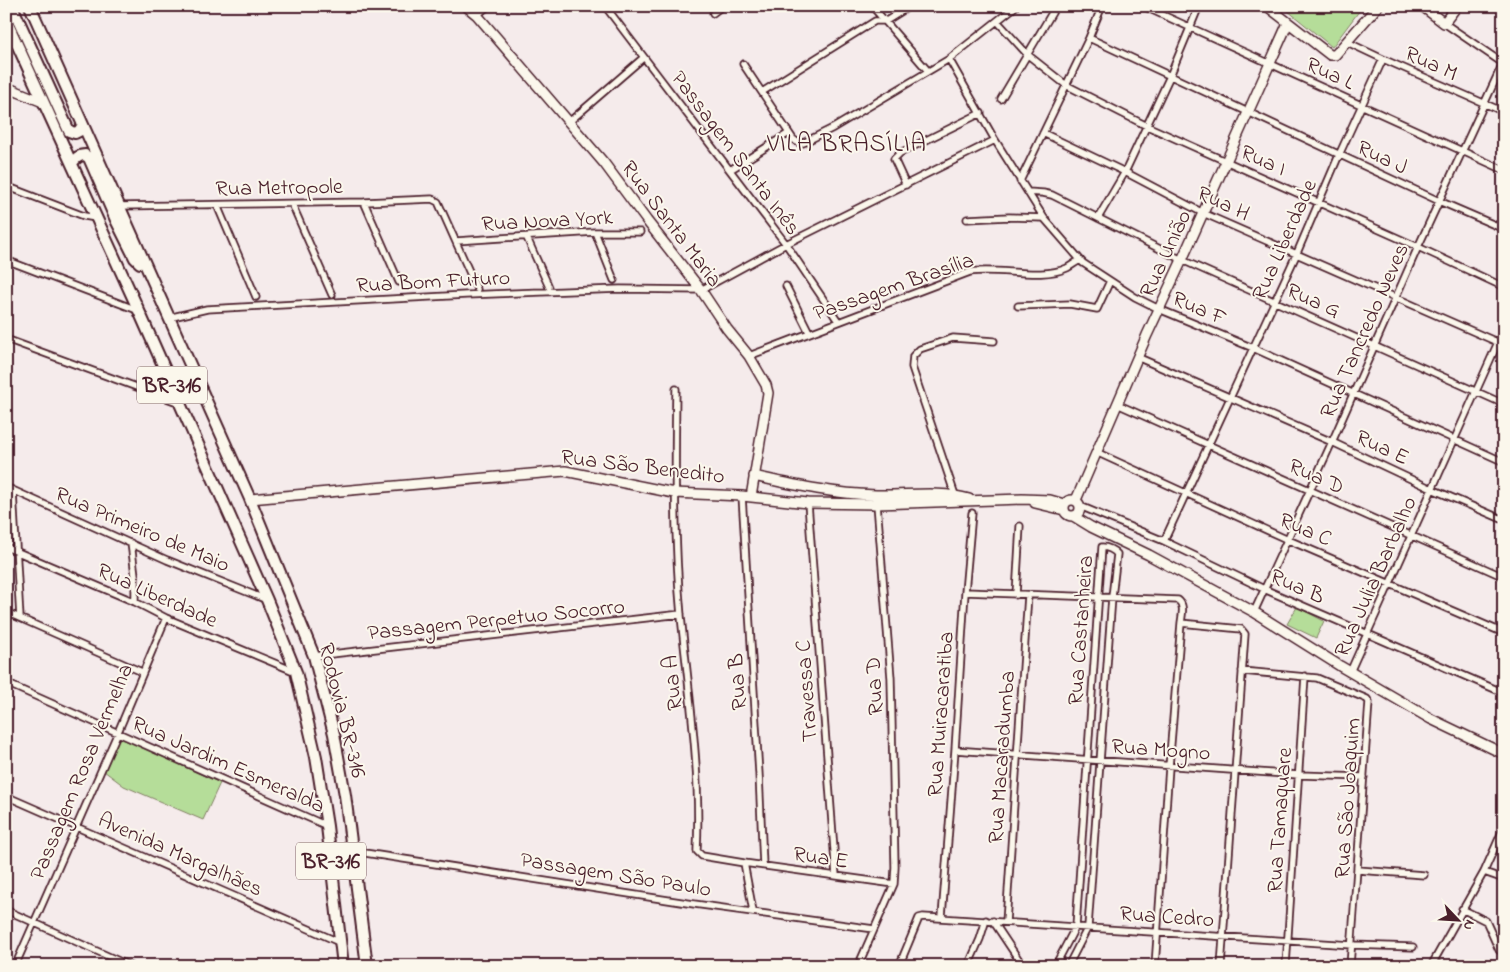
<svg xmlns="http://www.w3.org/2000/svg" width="1510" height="972" font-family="'Indie Flower',sans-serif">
	<rect width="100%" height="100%" fill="#f5ebeb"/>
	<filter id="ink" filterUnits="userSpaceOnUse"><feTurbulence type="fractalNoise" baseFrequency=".02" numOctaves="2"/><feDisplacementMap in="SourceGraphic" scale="10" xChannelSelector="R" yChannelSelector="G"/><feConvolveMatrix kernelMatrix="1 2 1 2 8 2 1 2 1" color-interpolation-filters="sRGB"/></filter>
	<g filter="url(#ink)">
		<path fill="#b5dd99" stroke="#807e62" d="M1282,6H1363L1332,47Z
			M1297,607L1324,621L1316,638L1287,624Z
			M119,737L220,783L203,820L124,786L104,771Z"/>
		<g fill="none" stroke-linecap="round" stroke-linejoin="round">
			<g stroke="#4a1f2b" stroke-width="9">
				<path id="street" d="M605,6L786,244L838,321
					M872,6L928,71
					M1143,6L1504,170
					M713,13L722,6
					M477,15L488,6
					M998,22L1028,55L1066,85L1147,126L1418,247L1504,287
					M1444,23L1504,64
					M1089,38L1439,201L1504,229
					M1347,42L1383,59L1504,112
					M949,59L995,140L1044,218L1083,263L1135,297L1159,309L1253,348L1504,462
					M743,64L793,139L797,142L803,143L833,128L949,59L1016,6
					M762,92L875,21H886L910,6
					M1001,99L1056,6
					M569,122L643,58
					M1043,133L1125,172L1203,213L1504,345
					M730,170L789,133
					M1020,181L1089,38L1102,6
					M906,185L894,159L900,153L981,113
					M6,186L84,216L96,218
					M1028,192L1043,193L1052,195L1182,260L1504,404
					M364,202L399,282
					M292,204L332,295
					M217,205L256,297
					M120,206L364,202L432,199L438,202L477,289
					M1098,218L1125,172L1170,76L1199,6
					M967,219L1009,217L1044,218
					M595,232L614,280
					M527,238L549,287
					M456,241L595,232H640
					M6,260L137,310
					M786,286L809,332
					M1018,306L1070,304L1097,309L1110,281
					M168,318L207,309L466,295L620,289L701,290L786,244L995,140
					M6,339L180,403
					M749,356L970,272C998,267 1041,280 1067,268C1071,266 1076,262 1080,260
					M1137,357L1332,442L1432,489L1504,520
					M676,389C675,465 674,541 681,616C689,695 701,772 697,851L702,856L744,863L894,884
					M1117,404L1504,577
					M1096,452L1286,539L1504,633
					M6,487L167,560L267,600
					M13,491L20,618
					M955,495L912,367L913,356L920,349L953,338L994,341
					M742,496L759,774L763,865
					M808,503L836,876
					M1080,506L1164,541L1264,589L1504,693
					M1164,541L1297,253L1339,155L1383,59
					M131,543L135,575V602
					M6,547L135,602L166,618L296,672
					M965,592L1178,600C1185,605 1182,615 1181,623L1169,767L1155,966
					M1016,595L1020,526
					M6,612L142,672
					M1254,612L1332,442L1418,247L1504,61
					M1181,623L1241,629L1245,634L1221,966
					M314,656L681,614
					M1242,671L1317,678L1367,699L1369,702L1350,966
					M1350,672L1504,329
					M6,683L327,826
					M955,750L1299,775L1364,777
					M6,796L341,943
					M352,851L694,904L874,929
					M744,863L753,911
					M1358,870L1424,875
					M1484,872L1504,879
					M1462,909L1486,921L1499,950L1504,954
					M6,910L130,966
					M942,917L955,750L965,592L972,513
					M993,921L1023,966
					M1006,922L1028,595
					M1433,962L1442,966
					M15,966L118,732L166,618
					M858,966L894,884L895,867L891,678L877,504
					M899,966L919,918L923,917L1352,945L1413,947
					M968,966L980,939L986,920
					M1055,966L1076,926L1102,547C1107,547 1114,550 1117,554L1112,597L1088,927L1068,966
					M1286,966L1305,676
					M1431,966L1484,872L1504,827"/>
			</g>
			<g stroke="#4a1f2b" stroke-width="12">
				<path id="secondary" d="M466,6L477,15L604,163L647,221L701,290L727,329L749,356L766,385L768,393L751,497
					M1267,6L1330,55H1335L1378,6
					M1422,6L1444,23L1457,6
					M6,87L43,102
					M754,476C795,485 834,494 876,495C907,496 940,490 969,499
					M250,499L565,471L674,493L742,496L808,503L877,504L1022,499L1050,500L1064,504
					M1064 508a8 8 0 1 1 16 0a8 8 0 1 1-16 0Z
					M1076,500L1147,335L1182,260L1288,23
					M1035,503L1064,510
					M1073,516L1091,527L1149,555L1254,612L1340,666L1431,719L1504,754"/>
			</g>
			<g stroke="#4a1f2b" stroke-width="14">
				<path id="highway" d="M12,6L69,131L75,133L79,131L83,125
					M30,6L250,499L314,656L334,734L345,795L367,966
					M6,20L139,311L267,600L296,672L316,757L327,826L343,966
					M72,163C76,158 79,155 85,155L89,158L116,220L135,258L140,263"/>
			</g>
			<use href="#street" stroke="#fbf7ec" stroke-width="5.5"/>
			<use href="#secondary" stroke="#fbf7ec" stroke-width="9"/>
			<use href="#highway" stroke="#fbf7ec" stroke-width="10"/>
		</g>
	</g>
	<g text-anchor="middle" stroke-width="4" stroke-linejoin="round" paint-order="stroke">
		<g fill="#fbf7ec" stroke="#7f6065" stroke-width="1">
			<rect x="137" y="366.5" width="70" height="37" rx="4"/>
			<rect x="296" y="842.5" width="70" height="37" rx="4"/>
		</g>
		<g font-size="21" font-weight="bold" fill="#4a1f2b">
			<text x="172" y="392">BR-316</text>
			<text x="331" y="868">BR-316</text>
		</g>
		<g font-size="22" fill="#4a1f2b" stroke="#fbf7ec">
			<text transform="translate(1432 62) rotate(24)" y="8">Rua M</text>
			<text transform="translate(1331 72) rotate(24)" y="8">Rua L</text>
			<text transform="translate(737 152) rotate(53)" y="8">Passagem Santa Inês</text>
			<text transform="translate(1383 156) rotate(25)" y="8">Rua J</text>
			<text transform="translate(1264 159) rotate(24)" y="8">Rua I</text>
			<text transform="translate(279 186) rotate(-1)" y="8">Rua Metropole</text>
			<text transform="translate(1224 202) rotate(25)" y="8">Rua H</text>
			<text transform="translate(547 219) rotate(-3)" y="8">Rua Nova York</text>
			<text transform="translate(673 223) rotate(53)" y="8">Rua Santa Maria</text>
			<text transform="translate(1283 239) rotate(-66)" y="8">Rua Liberdade</text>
			<text transform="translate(1164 253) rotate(-65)" y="8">Rua União</text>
			<text transform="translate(433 280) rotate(-3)" y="8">Rua Bom Futuro</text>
			<text transform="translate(893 285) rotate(-19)" y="8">Passagem Brasília</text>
			<text transform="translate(1314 299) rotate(24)" y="8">Rua G</text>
			<text transform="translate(1200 307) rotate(23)" y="8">Rua F</text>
			<text transform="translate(1363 330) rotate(-66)" y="8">Rua Tancredo Neves</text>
			<text transform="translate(1383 446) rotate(25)" y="8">Rua E</text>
			<text transform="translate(643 465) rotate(7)" y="8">Rua São Benedito</text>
			<text transform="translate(1317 475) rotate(24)" y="8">Rua D</text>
			<text transform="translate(143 528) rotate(23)" y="8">Rua Primeiro de Maio</text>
			<text transform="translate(1306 528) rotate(23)" y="8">Rua C</text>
			<text transform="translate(1374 576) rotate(-66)" y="8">Rua Julia Barbalho</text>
			<text transform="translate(1298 585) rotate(24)" y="8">Rua B</text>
			<text transform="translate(158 594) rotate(24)" y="8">Rua Liberdade</text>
			<text transform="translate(496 618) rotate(-6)" y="8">Passagem Perpetuo Socorro</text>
			<text transform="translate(1079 630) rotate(-86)" y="8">Rua Castanheira</text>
			<text transform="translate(736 682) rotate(-94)" y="8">Rua B</text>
			<text transform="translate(671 683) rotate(-96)" y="8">Rua A</text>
			<text transform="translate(873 686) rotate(-93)" y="8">Rua D</text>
			<text transform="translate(805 691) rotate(-94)" y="8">Travessa C</text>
			<text transform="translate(344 710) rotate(76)" y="8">Rodovia BR-316</text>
			<text transform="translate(939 714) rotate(-86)" y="8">Rua Muiracaratiba</text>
			<text transform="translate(1161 748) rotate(4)" y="8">Rua Mogno</text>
			<text transform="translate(1000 757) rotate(-86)" y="8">Rua Macaradumba</text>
			<text transform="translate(229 763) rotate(24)" y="8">Rua Jardim Esmeralda</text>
			<text transform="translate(80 771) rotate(-67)" y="8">Passagem Rosa Vermelha</text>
			<text transform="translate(1346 798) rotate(-86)" y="8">Rua São Joaquim</text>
			<text transform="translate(1278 820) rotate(-86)" y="8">Rua Tamaquare</text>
			<text transform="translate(181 853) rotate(24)" y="8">Avenida Margalhães</text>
			<text transform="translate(821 856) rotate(8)" y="8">Rua E</text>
			<text transform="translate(616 873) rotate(9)" y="8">Passagem São Paulo</text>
			<text transform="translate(1167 915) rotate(4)" y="8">Rua Cedro</text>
		</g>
		<g font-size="25" letter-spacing="1" fill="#4a1f2b" stroke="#fbf7ec">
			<text x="847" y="151">VILA BRASÍLIA</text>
		</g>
	</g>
	<rect width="1510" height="972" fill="none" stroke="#fbf7ec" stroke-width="25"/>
	<rect x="12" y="12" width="1485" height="947" fill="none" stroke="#4a1f2b" stroke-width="2" filter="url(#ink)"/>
	<g transform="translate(1458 920) rotate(115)" stroke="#fbf7ec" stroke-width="4" paint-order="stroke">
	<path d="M0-4L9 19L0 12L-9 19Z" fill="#4a1f2b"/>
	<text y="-8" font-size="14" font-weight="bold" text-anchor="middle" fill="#4a1f2b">N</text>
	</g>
</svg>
